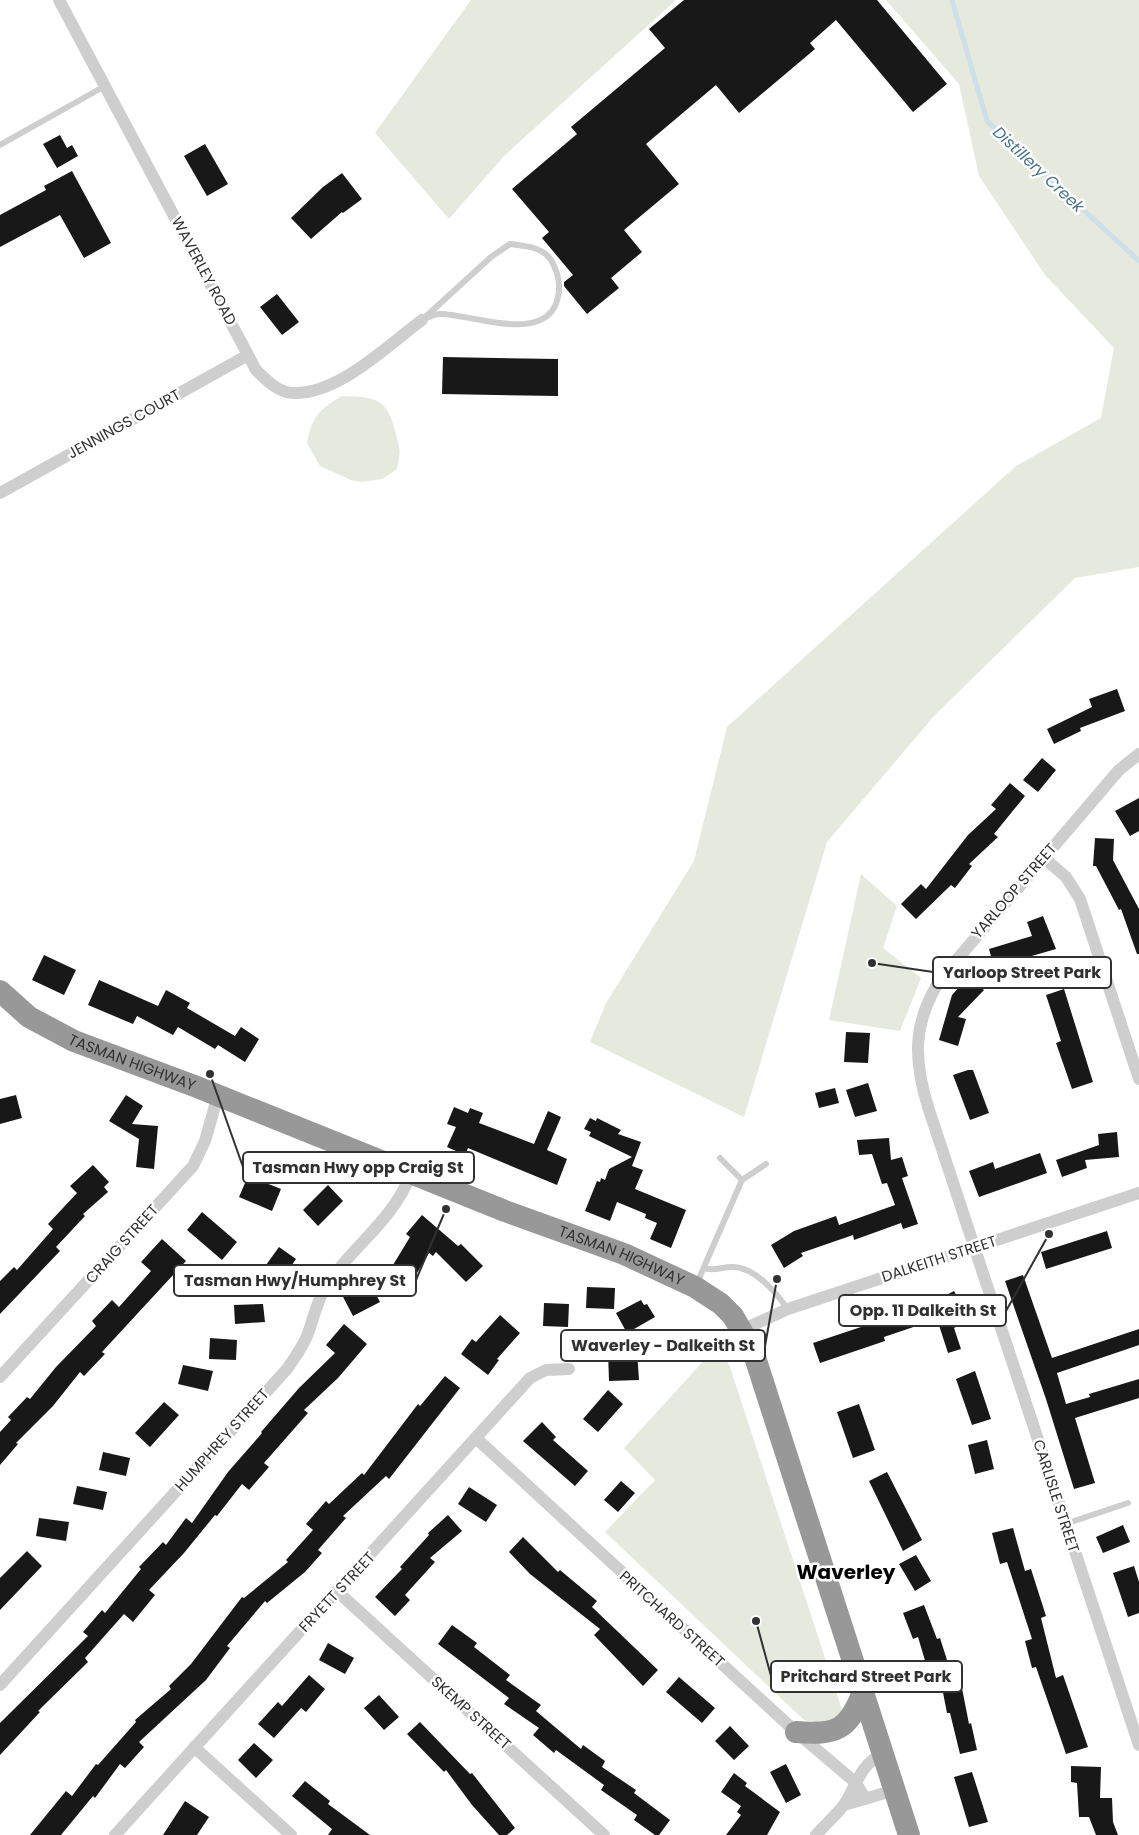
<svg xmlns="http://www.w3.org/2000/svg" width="1139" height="1835" font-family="Poppins,sans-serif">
	<rect width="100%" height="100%" fill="#fff"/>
	<path fill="#e5e9de" d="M471,0H676L504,156L449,219L375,133Z
		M886,0H1139V567L1075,578L934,716L827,842L744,1117L590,1042L606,1003L694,861L727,727L1016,466L1101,418L1114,348L1045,275L979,176L959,84Z
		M342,396C377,397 387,398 396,434C400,452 401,449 397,469L382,479L361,482L351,480L320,466L307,443C312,417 319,409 342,396Z
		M861,874L897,906L883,948L921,978L900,1031L829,1020Z
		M718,1345L730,1367L842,1710L833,1720L815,1722L804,1720L605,1532L655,1480L624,1448Z"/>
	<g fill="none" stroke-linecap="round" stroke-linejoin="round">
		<path stroke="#cddfe8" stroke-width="5" d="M952,0L987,121L1139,261"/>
	</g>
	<path fill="#181818" d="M684,0H877L947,84L913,112L836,20L810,43L815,49L739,113L716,85L646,144L679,184L624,230L642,252L611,278L619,288L587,314L564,286V282L573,275L542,238L549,232L512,189L577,134L571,127L665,48L649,29Z
		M60,135L67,148L72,145L78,156L57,168L43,144Z
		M205,144L228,184L207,196L184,156Z
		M72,171L111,243L84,258L60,215L0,247V215L46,190L44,186Z
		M342,173L362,199L343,213L342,212L311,239L291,218L323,187Z
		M277,294L299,322L282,335L260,307Z
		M443,357L558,359V396L442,394Z
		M1117,689L1125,711L1080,728L1081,731L1054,744L1047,729L1092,707L1089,699Z
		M1042,758L1056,770L1038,792L1023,780Z
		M1010,783L1025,796L994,834L998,837L969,864L972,866L955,888L951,885L916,919L901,904L921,884L926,889L968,835L996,809L991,805Z
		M1139,798V831L1130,836L1115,811Z
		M1095,838L1114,839L1113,860L1139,909V954H1137L1121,909L1119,910L1096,866H1093Z
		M1043,916L1056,949L994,967L989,949L1032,936L1027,922Z
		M44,955L76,970L64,995L32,980Z
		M969,976L984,990L958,1017L966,1019L958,1046L939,1040L952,995Z
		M99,980L158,1006L166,990L190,1003L187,1008L235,1036L241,1027L259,1039L245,1062L218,1045L215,1049L178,1027L173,1035L137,1016L133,1024L88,1005Z
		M1064,989L1093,1082L1072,1089L1056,1043L1061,1041L1046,995Z
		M846,1032L870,1033L868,1063L844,1062Z
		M968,1070H973L989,1113L970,1120L953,1075Z
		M868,1083L877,1111L855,1117L846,1090Z
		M835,1088L839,1103L819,1108L815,1093Z
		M16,1095L22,1118L0,1124V1099Z
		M126,1095L143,1106L132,1124L158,1126L154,1169L136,1167L139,1139L109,1121Z
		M454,1107L468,1113L470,1108L483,1113L479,1123L534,1144L548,1111L561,1117L547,1150L567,1159L557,1185L468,1148L465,1155L447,1147L456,1127L447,1124Z
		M590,1118L596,1121L597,1118L621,1130L618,1134L641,1142L632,1166L643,1170L635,1189L686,1210L671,1248L650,1239L657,1223L645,1218L646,1214L617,1202L610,1221L585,1211L597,1181L600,1182L601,1178L605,1180L609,1169L632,1157L589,1136L591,1132L584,1129Z
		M1117,1132L1119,1157L1085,1160L1087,1168L1062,1177L1056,1160L1099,1145L1098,1134Z
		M889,1138L891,1160L902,1157L908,1176L902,1178L918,1224L903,1229L901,1223L854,1240L853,1235L801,1253L803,1256L784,1268L771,1245L794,1231L836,1216L839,1225L895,1205L887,1183L882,1184L872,1154L859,1155L857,1140Z
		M1040,1153L1047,1173L979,1197L969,1171L993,1162L995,1169Z
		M93,1165L109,1182L104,1187L108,1192L83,1214L85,1216L56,1247L60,1251L0,1314V1281L14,1267L17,1270L53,1229L48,1224L77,1193L70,1186Z
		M248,1176L281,1189L272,1211L239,1197Z
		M328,1185L343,1201L318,1226L303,1210Z
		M202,1212L237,1242L222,1260L187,1230Z
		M422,1215L458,1246L461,1244L483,1266L466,1282L436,1252L433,1256L429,1253L414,1278L393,1265L410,1237L406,1234Z
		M1107,1231L1112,1248L1046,1269L1041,1252Z
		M162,1239L186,1261L102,1352L105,1354L84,1376L80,1372L53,1406L16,1443L18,1444L0,1465V1432L11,1420L8,1417L27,1397L30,1399L56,1367L96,1326L92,1321L112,1300L119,1307L151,1271L141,1262Z
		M279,1247L296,1259L278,1285L261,1272Z
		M1023,1275L1052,1358L1139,1329V1345L1057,1373L1066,1404L1090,1397L1089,1394L1139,1379V1398L1075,1418L1095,1483L1074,1489L1046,1399L1005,1281Z
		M368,1279L380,1302L353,1316L341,1293Z
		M587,1287L615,1288L614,1309L586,1308Z
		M954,1291L969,1319L954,1328L961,1349L948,1353L937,1319L884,1337L885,1341L820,1363L813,1343L900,1314L899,1310L920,1303L922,1308Z
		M641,1300L644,1305L647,1304L655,1317L627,1333L616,1313Z
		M544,1303L569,1304L568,1327L543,1326Z
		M263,1304L265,1322L235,1324L234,1305Z
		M500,1315L520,1333L497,1359L499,1360L488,1375L461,1354L472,1339L476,1342Z
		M344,1324L367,1344L338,1378L304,1410L308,1413L264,1463L269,1467L249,1490L242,1484L217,1516L215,1515L184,1553L149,1590L155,1595L133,1622L124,1614L85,1658L88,1662L38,1711L40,1712L0,1755V1723L88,1636L83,1632L102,1610L105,1613L141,1569L139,1567L163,1542L166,1545L186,1518L192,1523L228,1472L262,1433L261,1432L299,1388L335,1353L326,1345Z
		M210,1338L237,1340L236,1360L209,1359Z
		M637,1351L639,1380L609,1381L608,1352Z
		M183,1365L213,1371L208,1391L178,1384Z
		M975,1371L991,1419L972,1425L956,1379Z
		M445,1376L460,1388L389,1479L386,1476L343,1516L346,1518L318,1550L322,1553L305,1572L267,1603L265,1601L227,1646L230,1648L206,1680L139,1742L144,1747L125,1768L120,1764L95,1798L93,1796L61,1835H30L66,1791L72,1796L96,1764L98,1765L136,1722L135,1720L171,1689L169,1686L191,1664L242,1597L244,1598L288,1562L286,1560L313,1530L306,1524L326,1501L329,1504L362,1473L364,1475L418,1404L420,1406Z
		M608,1390L623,1404L598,1432L583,1419Z
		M164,1402L179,1415L150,1447L135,1433Z
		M859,1404L875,1450L853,1458L837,1412Z
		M542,1422L556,1437L553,1440L588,1471L575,1486L523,1441Z
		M987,1440L994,1469L975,1474L968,1445Z
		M103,1452L130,1458L126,1476L99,1470Z
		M887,1472L922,1540L903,1551L869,1481Z
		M621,1481L635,1493L618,1512L604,1500Z
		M77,1486L107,1492L103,1510L73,1504Z
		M469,1487L497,1505L486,1522L458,1504Z
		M448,1515L462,1531L430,1558L435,1562L405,1595L410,1600L395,1616L375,1597L402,1569L400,1567L429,1535L428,1533Z
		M39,1518L69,1522L66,1541L36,1536Z
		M1123,1525L1130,1542L1103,1553L1096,1537Z
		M1013,1528L1025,1571L1031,1569L1046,1616L1041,1618L1056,1678L1063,1675L1088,1747L1066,1754L1036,1667L1032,1668L1025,1641L1032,1639L1007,1562L1000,1564L992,1533Z
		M523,1537L558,1572L560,1570L597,1601L592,1607L658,1670L643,1686L594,1635L600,1629L530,1574L509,1552Z
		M27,1551L42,1566L0,1610V1578Z
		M916,1555L931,1581L915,1591L899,1564Z
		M1134,1566L1139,1582V1613L1128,1617L1113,1573Z
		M924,1605L937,1639L940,1638L953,1679L960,1678L969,1724L971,1723L977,1750L960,1754L950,1713H947L939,1672L929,1674L918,1637L913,1639L903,1613Z
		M452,1625L477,1643L474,1647L510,1675L506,1680L541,1705L536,1711L581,1749L583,1745L605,1761L602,1767L636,1790L634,1793L670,1820L659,1835H655L634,1820L637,1815L601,1790L604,1785L556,1750L554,1753L533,1735L539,1728L504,1704L509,1698L438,1644Z
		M328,1643L354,1658L345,1674L319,1660Z
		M309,1675L325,1689L306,1712L301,1708L274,1738L258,1724L278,1702L282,1706Z
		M679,1677L715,1708L702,1723L666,1692Z
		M379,1695L399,1717L384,1730L364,1708Z
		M420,1722L470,1774L472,1773L515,1828L507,1835H499L472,1805L446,1770L444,1772L407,1734Z
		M730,1726L749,1746L734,1760L715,1741Z
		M254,1743L273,1760L256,1778L238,1760Z
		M786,1764L801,1795L786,1803L770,1772Z
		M1071,1766L1101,1767L1100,1798H1112L1113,1822L1118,1835H1096L1089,1817H1079L1077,1783L1071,1782Z
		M972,1772L988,1822L969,1827L954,1777Z
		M734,1773L747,1783L745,1786L780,1812L767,1835H726L741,1815L737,1812L741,1806L721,1792Z
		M305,1781L330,1801L328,1804L370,1835H328L332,1829L292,1796Z
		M185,1801L209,1817L197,1835H163Z"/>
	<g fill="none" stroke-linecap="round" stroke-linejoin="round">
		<path stroke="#cecece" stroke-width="6" d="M0,145L105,86
			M510,244C525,246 543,247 551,260C558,272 561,284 558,297C548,346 472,314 440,314C434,314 427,318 422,320L491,257Z
			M720,1158L742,1180
			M704,1268C714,1272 723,1266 734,1267C756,1268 776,1293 788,1309
			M697,1283L742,1180L766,1164
			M1065,1524L1128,1503"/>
		<path stroke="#cecece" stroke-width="12" d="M59,0L256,370C267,381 279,393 294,393C339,394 388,345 422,320
			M0,493L248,355
			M1139,754L1119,770L942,977C912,1022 913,1060 929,1110L1139,1745
			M1043,857L1066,877L1080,899L1139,1079
			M742,1330L788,1309L1139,1193
			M0,1377L193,1166L205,1141L218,1095
			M477,1439L796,1732L855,1782L866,1799
			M338,1592L604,1835
			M0,1685L287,1369C294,1359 302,1348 307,1336C313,1321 316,1304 324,1290C350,1247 391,1224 411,1174
			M194,1747L291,1835
			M844,1805L895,1790
			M115,1835L530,1378L546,1370L569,1369
			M816,1835C825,1825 835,1816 843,1806C856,1788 860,1762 883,1755"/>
		<g stroke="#989898" stroke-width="22">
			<path id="s1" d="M0,991L29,1017L74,1041L197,1087L505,1211L624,1254L695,1287L721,1304L733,1316L753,1351L909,1835"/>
			<path d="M796,1732C836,1735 848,1731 863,1692"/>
		</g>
	</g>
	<g text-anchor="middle" stroke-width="5" stroke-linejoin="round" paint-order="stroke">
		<g font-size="15" fill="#313131" stroke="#fff">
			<text transform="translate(204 271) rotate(62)" y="5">WAVERLEY ROAD</text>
			<text transform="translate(124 424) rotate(-29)" y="5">JENNINGS COURT</text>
			<text transform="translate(1014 891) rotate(-49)" y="5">YARLOOP STREET</text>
			<text dy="5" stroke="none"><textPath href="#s1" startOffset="152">TASMAN HIGHWAY</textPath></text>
			<text transform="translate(122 1244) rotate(-48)" y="5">CRAIG STREET</text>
			<text dy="5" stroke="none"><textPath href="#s1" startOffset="678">TASMAN HIGHWAY</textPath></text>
			<text transform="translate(939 1259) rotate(-18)" y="5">DALKEITH STREET</text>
			<text transform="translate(222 1440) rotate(-48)" y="5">HUMPHREY STREET</text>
			<text transform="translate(1056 1496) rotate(72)" y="5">CARLISLE STREET</text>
			<text transform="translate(337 1592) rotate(-47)" y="5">FRYETT STREET</text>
			<text transform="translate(672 1619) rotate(42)" y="5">PRITCHARD STREET</text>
			<text transform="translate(471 1713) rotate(42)" y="5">SKEMP STREET</text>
		</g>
		<g font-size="16" font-style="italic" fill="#47748b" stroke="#fff">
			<text transform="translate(1039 169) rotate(43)" y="6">Distillery Creek</text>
		</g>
		<g font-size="20" font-weight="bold" fill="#000" stroke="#fff">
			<text x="846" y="1579">Waverley</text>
		</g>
	</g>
	<path fill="none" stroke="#313131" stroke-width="2" d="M872 963L933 972M210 1074L243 1167M446 1209L416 1280M1049 1234L1006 1311M777 1279L765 1346M756 1621L771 1676"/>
	<g fill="#313131" stroke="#fff" stroke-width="2">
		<circle cx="872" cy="963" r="5"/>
		<circle cx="210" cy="1074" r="5"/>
		<circle cx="446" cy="1209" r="5"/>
		<circle cx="1049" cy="1234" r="5"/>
		<circle cx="777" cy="1279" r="5"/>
		<circle cx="756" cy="1621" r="5"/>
	</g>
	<g fill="#fff" stroke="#313131" stroke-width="2">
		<rect x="933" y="957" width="178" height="31" rx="5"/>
		<rect x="243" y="1152" width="231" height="31" rx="5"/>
		<rect x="174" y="1265" width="242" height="31" rx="5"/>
		<rect x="839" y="1295" width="167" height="31" rx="5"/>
		<rect x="561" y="1330" width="204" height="31" rx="5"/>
		<rect x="771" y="1661" width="191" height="31" rx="5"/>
	</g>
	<g font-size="16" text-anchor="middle" font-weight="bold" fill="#313131">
		<text x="1022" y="978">Yarloop Street Park</text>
		<text x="358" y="1173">Tasman Hwy opp Craig St</text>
		<text x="295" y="1286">Tasman Hwy/Humphrey St</text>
		<text x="923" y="1316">Opp. 11 Dalkeith St</text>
		<text x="663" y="1351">Waverley - Dalkeith St</text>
		<text x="866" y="1682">Pritchard Street Park</text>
	</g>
</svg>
